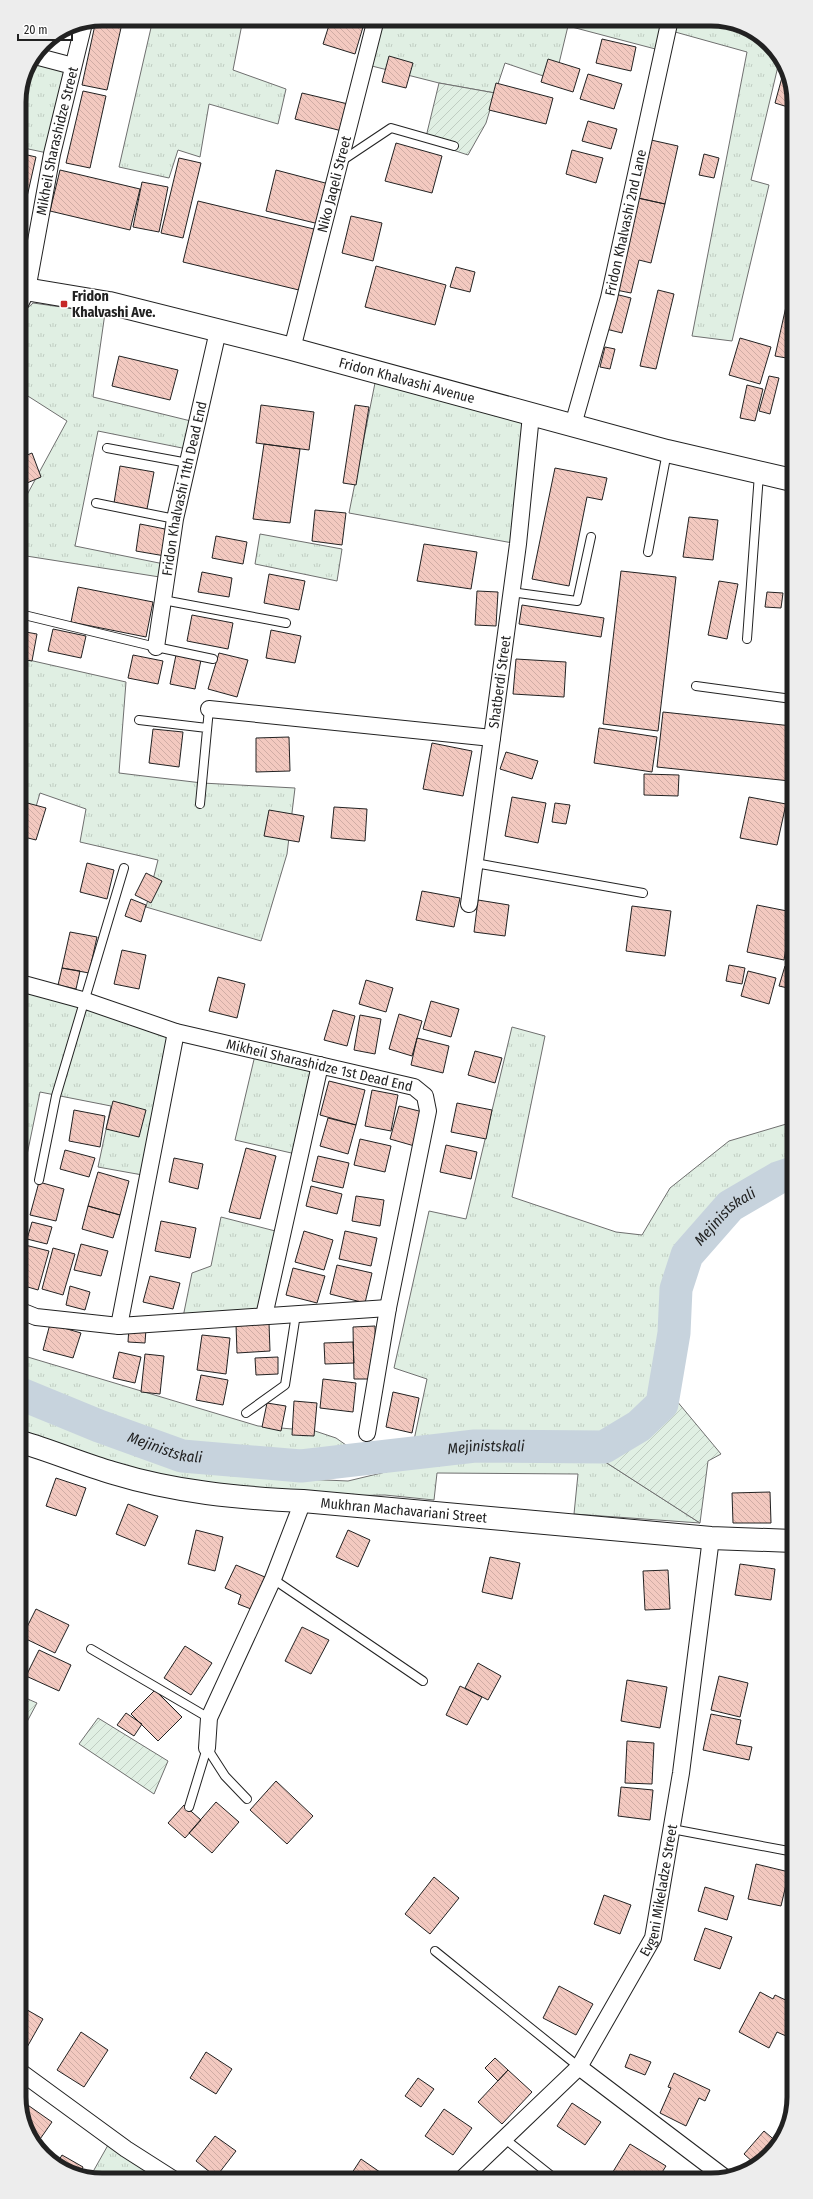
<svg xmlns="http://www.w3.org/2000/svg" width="813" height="2199" font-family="'Fira Sans Condensed',sans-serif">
	<defs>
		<pattern id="grass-tufts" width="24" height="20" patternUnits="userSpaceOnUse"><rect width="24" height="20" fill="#e0efe3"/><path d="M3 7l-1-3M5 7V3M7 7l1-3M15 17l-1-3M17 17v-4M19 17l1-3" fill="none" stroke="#c0cdc2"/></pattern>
		<pattern id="garden-furrows" width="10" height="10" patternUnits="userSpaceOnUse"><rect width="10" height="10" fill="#e0efe3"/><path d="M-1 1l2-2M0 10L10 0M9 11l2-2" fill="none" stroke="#c0cdc2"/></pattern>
		<pattern id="building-back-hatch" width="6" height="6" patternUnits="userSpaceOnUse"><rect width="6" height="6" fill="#f3c9c0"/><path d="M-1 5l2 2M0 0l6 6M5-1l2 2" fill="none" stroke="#d0aca5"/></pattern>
	</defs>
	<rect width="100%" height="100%" fill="#fff"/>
	<path fill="url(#grass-tufts)" stroke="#6f6f6f" d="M153,19H243L233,70L286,89L278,124L209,104L200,157L178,150L169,178L119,167Z
		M376,19H717L762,36L779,62L751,180L769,185L732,341L692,336L747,52L668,30L663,51L568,26L555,80L505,63L495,93L439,83L364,64Z
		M35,56L73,66L52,154L19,147C19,114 16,85 35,56Z
		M33,303L105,313L93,397L199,423L192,450L98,431L75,546L169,565L166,578L20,555V503L22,504L67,421L20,391L19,316Z
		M376,378L525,420L518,544L349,513Z
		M260,534L342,549L337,581L255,564Z
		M20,658L126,682L119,773L202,783L295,788L287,854L261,941L146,907L158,860L80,842L86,809L40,793L33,817L20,811Z
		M20,983L176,1032L148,1176L98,1167L111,1106L40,1092L21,1184Z
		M512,1027L545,1036L512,1197L616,1232L642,1235L670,1188L729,1141L793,1122V1173L778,1178L730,1206L687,1255L676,1289L674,1333L662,1404L639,1426L604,1447L475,1446L411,1454L427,1379L394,1368L429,1211L466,1219Z
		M256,1051L320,1065L300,1155L235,1140Z
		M221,1217L283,1233L264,1316L182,1322L192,1273L211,1266Z
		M21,1355L258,1426L315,1431L336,1438L366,1459L301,1466L302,1479L348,1481L419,1464L596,1456L700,1523L574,1514L578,1474L437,1473L434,1500L385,1495L238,1498L21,1442Z
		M112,2138L165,2180H96L90,2177Z"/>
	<path fill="url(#garden-furrows)" stroke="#6f6f6f" d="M439,83L495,93L486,123L468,155L425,141Z
		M676,1400L721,1454L708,1461L700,1523L596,1456L628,1450L652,1430Z
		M21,1696L37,1703L21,1733Z
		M98,1718L168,1761L154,1794L79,1744Z"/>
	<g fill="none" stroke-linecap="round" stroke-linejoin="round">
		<path stroke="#c7d3dd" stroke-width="33" id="s1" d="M21,1394L99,1426L182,1456L301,1466L475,1446L604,1447L639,1426L662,1404L674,1333L676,1289L687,1255L730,1206L778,1178L793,1173"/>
	</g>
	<path fill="url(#building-back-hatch)" stroke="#222" d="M102,19H123L107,90L82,85L96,20Z
		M331,19H338L363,27L355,54L323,44Z
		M602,39L636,47L631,71L596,63Z
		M389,56L413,63L406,88L382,82Z
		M548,59L580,69L573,92L541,82Z
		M784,70L791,80V108L775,103Z
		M588,74L622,84L614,109L580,99Z
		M496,83L553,98L546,124L489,110Z
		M83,91L106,96L90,168L66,163Z
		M302,93L348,104L342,131L295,119Z
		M588,121L617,129L611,149L582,141Z
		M651,140L678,146L665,204L638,198Z
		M396,143L442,156L432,193L385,181Z
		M572,150L603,158L596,183L566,174Z
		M19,153L36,157L22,219L19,218Z
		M704,154L719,158L714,178L699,175Z
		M179,158L201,163L183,238L161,233Z
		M60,170L140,189L130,230L50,211Z
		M276,170L329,184L319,224L266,211Z
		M142,182L168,187L159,232L133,227Z
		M638,198L665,204L651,263L639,260L631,293L616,290Z
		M198,201L318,230L303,291L183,262Z
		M351,216L382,223L373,261L342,253Z
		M376,266L446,285L435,325L365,307Z
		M456,267L475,272L470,292L450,287Z
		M658,290L674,294L656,369L640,366Z
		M615,294L631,298L622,333L606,329Z
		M787,302L791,303L792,359L775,356Z
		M740,338L771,347L760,384L729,375Z
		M605,347L615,349L610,369L600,367Z
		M119,356L178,370L170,400L112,386Z
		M769,376L779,378L770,414L759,411Z
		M747,385L763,389L755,421L740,418Z
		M261,405L314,412L309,450L256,443Z
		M355,405L369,407L356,485L343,483Z
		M264,444L300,449L290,523L253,519Z
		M32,453L41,477L20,486V458Z
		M120,466L154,472L147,509L114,503Z
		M555,468L607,478L602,500L587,497L569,586L532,579Z
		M790,499H792V534H786Z
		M315,510L346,513L342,545L312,541Z
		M689,517L718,520L713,560L683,557Z
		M140,524L170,530L165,556L136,551Z
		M216,536L247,542L243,564L212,558Z
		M424,544L477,552L471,589L417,581Z
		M621,571L676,577L658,731L603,724Z
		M202,572L232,578L229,597L198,592Z
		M269,574L305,581L299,610L264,603Z
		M719,581L738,584L727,639L708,635Z
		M78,587L153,602L146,637L71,622Z
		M477,591L498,592L496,626L475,625Z
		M767,592L783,593L781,608L765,607Z
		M522,605L604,618L601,637L519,624Z
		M192,615L233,623L228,649L187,641Z
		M53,629L86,636L81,658L48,651Z
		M271,630L301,636L295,663L266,658Z
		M20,631L37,634L32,661L20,659Z
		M219,653L248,660L237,697L208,689Z
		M133,655L163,661L158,684L128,678Z
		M176,655L201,660L195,689L170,684Z
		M516,659L566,662L564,697L513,694Z
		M663,712L792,726L790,781L657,767Z
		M599,728L657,737L652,772L594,763Z
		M153,729L183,732L179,767L149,763Z
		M289,737L290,771L256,772V738Z
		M432,743L472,751L463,796L423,789Z
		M506,752L538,761L532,779L500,769Z
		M644,774L679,775L678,796L644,795Z
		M512,797L546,803L538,843L505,836Z
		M749,797L786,804L777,845L740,838Z
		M20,801L46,808L36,840L20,836Z
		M555,803L570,805L566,824L552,822Z
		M334,807L367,809L365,841L331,838Z
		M269,810L304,816L299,842L264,836Z
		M87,863L114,870L107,899L80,892Z
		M146,873L162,881L151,903L135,895Z
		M422,891L460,898L454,927L416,920Z
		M131,899L146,905L141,922L125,916Z
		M478,900L509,905L505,936L474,932Z
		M757,905L792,912L784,960L747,952Z
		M632,906L671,911L665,956L626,951Z
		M70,932L97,937L89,973L62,968Z
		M122,950L146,955L139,989L114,984Z
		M729,965L745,968L742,984L726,981Z
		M785,966L792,968V989L779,986Z
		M62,968L80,971L76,989L58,985Z
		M748,971L776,978L769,1004L741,996Z
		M218,977L245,984L237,1018L209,1011Z
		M366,980L393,988L386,1012L359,1004Z
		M431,1001L459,1009L451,1037L423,1029Z
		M792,1002V1025L787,1023Z
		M333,1010L355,1016L347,1046L324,1040Z
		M399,1014L422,1021L412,1056L389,1049Z
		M360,1015L381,1019L375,1054L354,1050Z
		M417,1038L449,1046L443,1073L411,1065Z
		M475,1051L502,1058L495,1083L468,1075Z
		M329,1081L365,1090L356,1125L320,1115Z
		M372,1090L398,1095L391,1131L365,1126Z
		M113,1101L146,1110L139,1137L106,1129Z
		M457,1103L492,1110L486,1139L451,1132Z
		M399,1106L427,1113L418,1147L390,1139Z
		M74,1110L105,1116L100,1147L69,1141Z
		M328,1118L356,1125L348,1154L320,1146Z
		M360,1139L391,1146L385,1172L354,1165Z
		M446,1145L477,1152L471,1179L440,1172Z
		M246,1148L276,1156L260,1219L229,1212Z
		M65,1150L95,1158L89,1177L60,1169Z
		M318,1156L349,1163L343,1188L312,1181Z
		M174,1158L203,1164L198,1189L169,1182Z
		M98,1172L129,1181L120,1215L88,1206Z
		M39,1182L64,1189L56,1221L30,1215Z
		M311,1186L342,1194L337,1214L306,1206Z
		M356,1196L384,1200L380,1226L352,1221Z
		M88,1206L120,1215L113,1238L82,1229Z
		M161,1221L196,1228L190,1258L155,1251Z
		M32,1222L52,1227L47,1244L27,1239Z
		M304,1231L333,1240L324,1270L295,1262Z
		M345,1231L377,1238L371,1266L339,1259Z
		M81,1244L108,1251L101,1276L74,1270Z
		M25,1245L49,1251L38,1290L21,1285V1259Z
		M53,1248L75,1254L63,1295L42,1289Z
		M337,1265L372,1273L365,1303L330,1294Z
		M293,1268L325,1276L317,1303L286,1295Z
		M150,1276L180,1283L173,1309L143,1302Z
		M70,1286L90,1292L85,1310L66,1305Z
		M269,1323L270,1351L237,1353L236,1325Z
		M50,1324L81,1333L73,1358L43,1350Z
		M375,1326L376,1379H354L353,1327Z
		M129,1327L146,1329L145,1343L128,1342Z
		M202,1335L230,1338L226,1374L197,1370Z
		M353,1342L354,1363L325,1364L324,1343Z
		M119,1352L141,1357L135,1383L113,1378Z
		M145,1354L164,1356L160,1394L141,1392Z
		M278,1357V1374L256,1375L255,1358Z
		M201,1375L228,1380L223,1405L196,1400Z
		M323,1379L356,1383L353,1412L320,1408Z
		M393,1392L419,1398L412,1433L386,1427Z
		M294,1401L317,1403L314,1436L292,1435Z
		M267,1403L286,1406L281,1431L262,1427Z
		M56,1478L86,1488L76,1516L46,1506Z
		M770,1492L771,1523H733L732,1493Z
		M128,1504L158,1516L145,1546L116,1534Z
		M196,1530L223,1537L215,1571L188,1564Z
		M348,1530L370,1540L358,1567L336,1557Z
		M490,1557L520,1563L512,1599L482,1592Z
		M740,1564L775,1569L771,1600L735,1595Z
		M236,1565L265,1577L251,1609L238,1604L241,1595L225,1588Z
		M668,1570L670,1609L645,1610L643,1571Z
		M36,1609L69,1625L55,1653L22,1637Z
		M302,1627L329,1640L311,1674L285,1661Z
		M185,1646L212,1663L191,1695L164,1678Z
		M39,1650L71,1665L59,1691L26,1676Z
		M478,1663L501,1676L488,1700L465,1688Z
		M719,1676L748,1683L740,1717L711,1710Z
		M627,1680L667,1687L660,1728L621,1721Z
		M460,1686L482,1697L467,1725L446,1715Z
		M155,1690L182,1717L158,1741L131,1714Z
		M126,1713L142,1724L134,1736L117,1725Z
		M711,1714L741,1720L736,1744L752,1747L749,1760L703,1750Z
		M627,1741L654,1743L652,1784L625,1783Z
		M276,1781L313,1816L287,1844L250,1810Z
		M621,1787L653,1790L650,1820L618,1816Z
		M216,1802L239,1822L212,1853L189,1833Z
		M184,1805L201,1820L185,1838L168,1823Z
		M756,1864L789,1872L781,1906L748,1899Z
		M434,1877L459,1898L430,1934L405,1914Z
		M705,1887L734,1896L727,1920L698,1911Z
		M604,1895L631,1905L620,1934L594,1924Z
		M705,1928L732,1937L720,1969L694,1960Z
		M559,1986L593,2004L576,2035L543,2018Z
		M760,1992L773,1999L775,1995L794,2004V2022L786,2036L777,2032L769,2048L739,2032Z
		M22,2007L43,2019L26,2049L22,2047Z
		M81,2032L108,2050L84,2087L57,2070Z
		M206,2052L232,2069L216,2094L190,2078Z
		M630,2054L651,2062L645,2075L625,2067Z
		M495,2058L508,2070L498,2081L485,2068Z
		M508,2070L532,2092L502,2124L478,2102Z
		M674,2073L710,2090L705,2101L699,2098L686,2126L660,2113L671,2088L668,2087Z
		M418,2078L434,2089L421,2107L405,2096Z
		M22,2101L52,2122L38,2142L22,2119Z
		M572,2103L601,2122L585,2145L557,2126Z
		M444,2109L472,2128L453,2155L425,2136Z
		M764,2131L778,2143L777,2147L754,2163L744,2154Z
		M215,2136L236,2151L216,2177L196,2161Z
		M630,2144L666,2166L659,2177L615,2178L611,2175Z
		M62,2155L83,2167L80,2174L56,2165Z
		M361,2159L390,2179H348Z
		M510,2173L517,2178H506Z"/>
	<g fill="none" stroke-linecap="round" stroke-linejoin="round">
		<g stroke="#222" stroke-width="10">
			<path id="lane" d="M340,162L391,128L454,146
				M107,448L188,463
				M96,503L175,519
				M648,552L667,452
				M511,592L577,601L591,537
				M163,600L286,623
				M20,614L156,647L213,659
				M747,639L759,474
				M696,686L792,699
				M139,720L207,728
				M200,804L209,709
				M475,863L643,893
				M39,1180L56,1096L124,868
				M246,1413L285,1385L296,1314
				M273,1579L423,1681
				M91,1649L209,1718
				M189,1807L207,1748L225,1776L247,1799
				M672,1829L794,1852
				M435,1951L579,2067
				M505,2139L554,2178"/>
		</g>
		<g stroke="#222" stroke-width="18">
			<g id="street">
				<path d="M35,56L73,66"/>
				<path id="s2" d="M19,306L27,290L52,154L84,23"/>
				<path id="s3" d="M292,349L376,19"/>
				<path id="s4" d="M573,425L609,298L670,19"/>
				<path id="s5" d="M156,647L175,519L218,331"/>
				<path id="s6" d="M209,709L492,738L518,544L531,415"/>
				<path d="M469,904L492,738"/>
				<path id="s7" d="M20,983L86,1001L176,1032L414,1087L425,1096L428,1111L388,1308L367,1433"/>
				<path d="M21,1311L36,1317L119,1326L388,1308"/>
				<path d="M264,1316L320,1065"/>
				<path d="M119,1326L176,1032"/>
				<path d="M207,1748L209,1718L273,1579L303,1501"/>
				<path d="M579,2067L724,2177"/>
				<path d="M22,2073L126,2149L173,2179"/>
				<path id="s8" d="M463,2178L579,2067L653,1938L681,1773L711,1538"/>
			</g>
		</g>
		<g stroke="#222" stroke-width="24">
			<g id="secondary">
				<path id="s9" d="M21,1442C52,1451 82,1464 113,1473C175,1492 238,1498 303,1501L711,1538L793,1541"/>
			</g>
		</g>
		<g stroke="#222" stroke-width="24">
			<g id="highway">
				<path id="s10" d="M19,288L109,303L292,349L667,451L792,480"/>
			</g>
		</g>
		<use href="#lane" stroke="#fff" stroke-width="8"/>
		<use href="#street" stroke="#fff" stroke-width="16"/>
		<use href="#secondary" stroke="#fff" stroke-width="22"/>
		<use href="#highway" stroke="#fff" stroke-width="22"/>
	</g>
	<rect fill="#c62828" stroke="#fff" stroke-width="1.5" x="60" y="300" width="8" height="8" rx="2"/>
	<g text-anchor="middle" stroke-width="3" stroke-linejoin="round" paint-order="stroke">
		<g font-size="14" fill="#222" stroke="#fff">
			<text dy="5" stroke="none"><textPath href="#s2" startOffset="170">Mikheil Sharashidze Street</textPath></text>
			<text dy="5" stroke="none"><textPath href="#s3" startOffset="170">Niko Jaqeli Street</textPath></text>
			<text dy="5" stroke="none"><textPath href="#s4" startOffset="209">Fridon Khalvashi 2nd Lane</textPath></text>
			<text dy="5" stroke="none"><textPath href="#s10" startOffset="399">Fridon Khalvashi Avenue</textPath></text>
			<text dy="5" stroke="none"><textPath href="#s5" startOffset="161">Fridon Khalvashi 11th Dead End</textPath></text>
			<text dy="5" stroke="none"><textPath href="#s6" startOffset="341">Shatberdi Street</textPath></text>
			<text dy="5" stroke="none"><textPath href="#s7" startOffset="311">Mikheil Sharashidze 1st Dead End</textPath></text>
			<text dy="5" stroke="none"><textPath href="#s9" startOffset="391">Mukhran Machavariani Street</textPath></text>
			<text dy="5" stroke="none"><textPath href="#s8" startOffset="357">Evgeni Mikeladze Street</textPath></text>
		</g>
		<g font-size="14" font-weight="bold" fill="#222" stroke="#fff" text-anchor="start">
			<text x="72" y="301">Fridon<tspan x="72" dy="16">Khalvashi Ave.</tspan></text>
		</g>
		<g font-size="15" font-style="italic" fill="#222" stroke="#fff">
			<text dy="5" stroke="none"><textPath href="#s1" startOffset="875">Mejinistskali</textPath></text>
			<text dy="5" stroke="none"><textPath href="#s1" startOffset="154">Mejinistskali</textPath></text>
			<text dy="5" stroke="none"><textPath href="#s1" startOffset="478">Mejinistskali</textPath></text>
		</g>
	</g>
	<path d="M0 0H813V2199H0ZM102 26H711A76 76 0 0 1 787 102V2097A76 76 0 0 1 711 2173H102A76 76 0 0 1 26 2097V102A76 76 0 0 1 102 26Z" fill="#ededed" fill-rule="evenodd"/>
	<path fill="none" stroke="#222" stroke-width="5" d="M102 26H711A76 76 0 0 1 787 102V2097A76 76 0 0 1 711 2173H102A76 76 0 0 1 26 2097V102A76 76 0 0 1 102 26Z"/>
	<path d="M18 34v6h54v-6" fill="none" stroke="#222222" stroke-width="2"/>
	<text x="24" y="34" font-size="12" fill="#222222" stroke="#ffffff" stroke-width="3" paint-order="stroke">20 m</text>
</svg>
